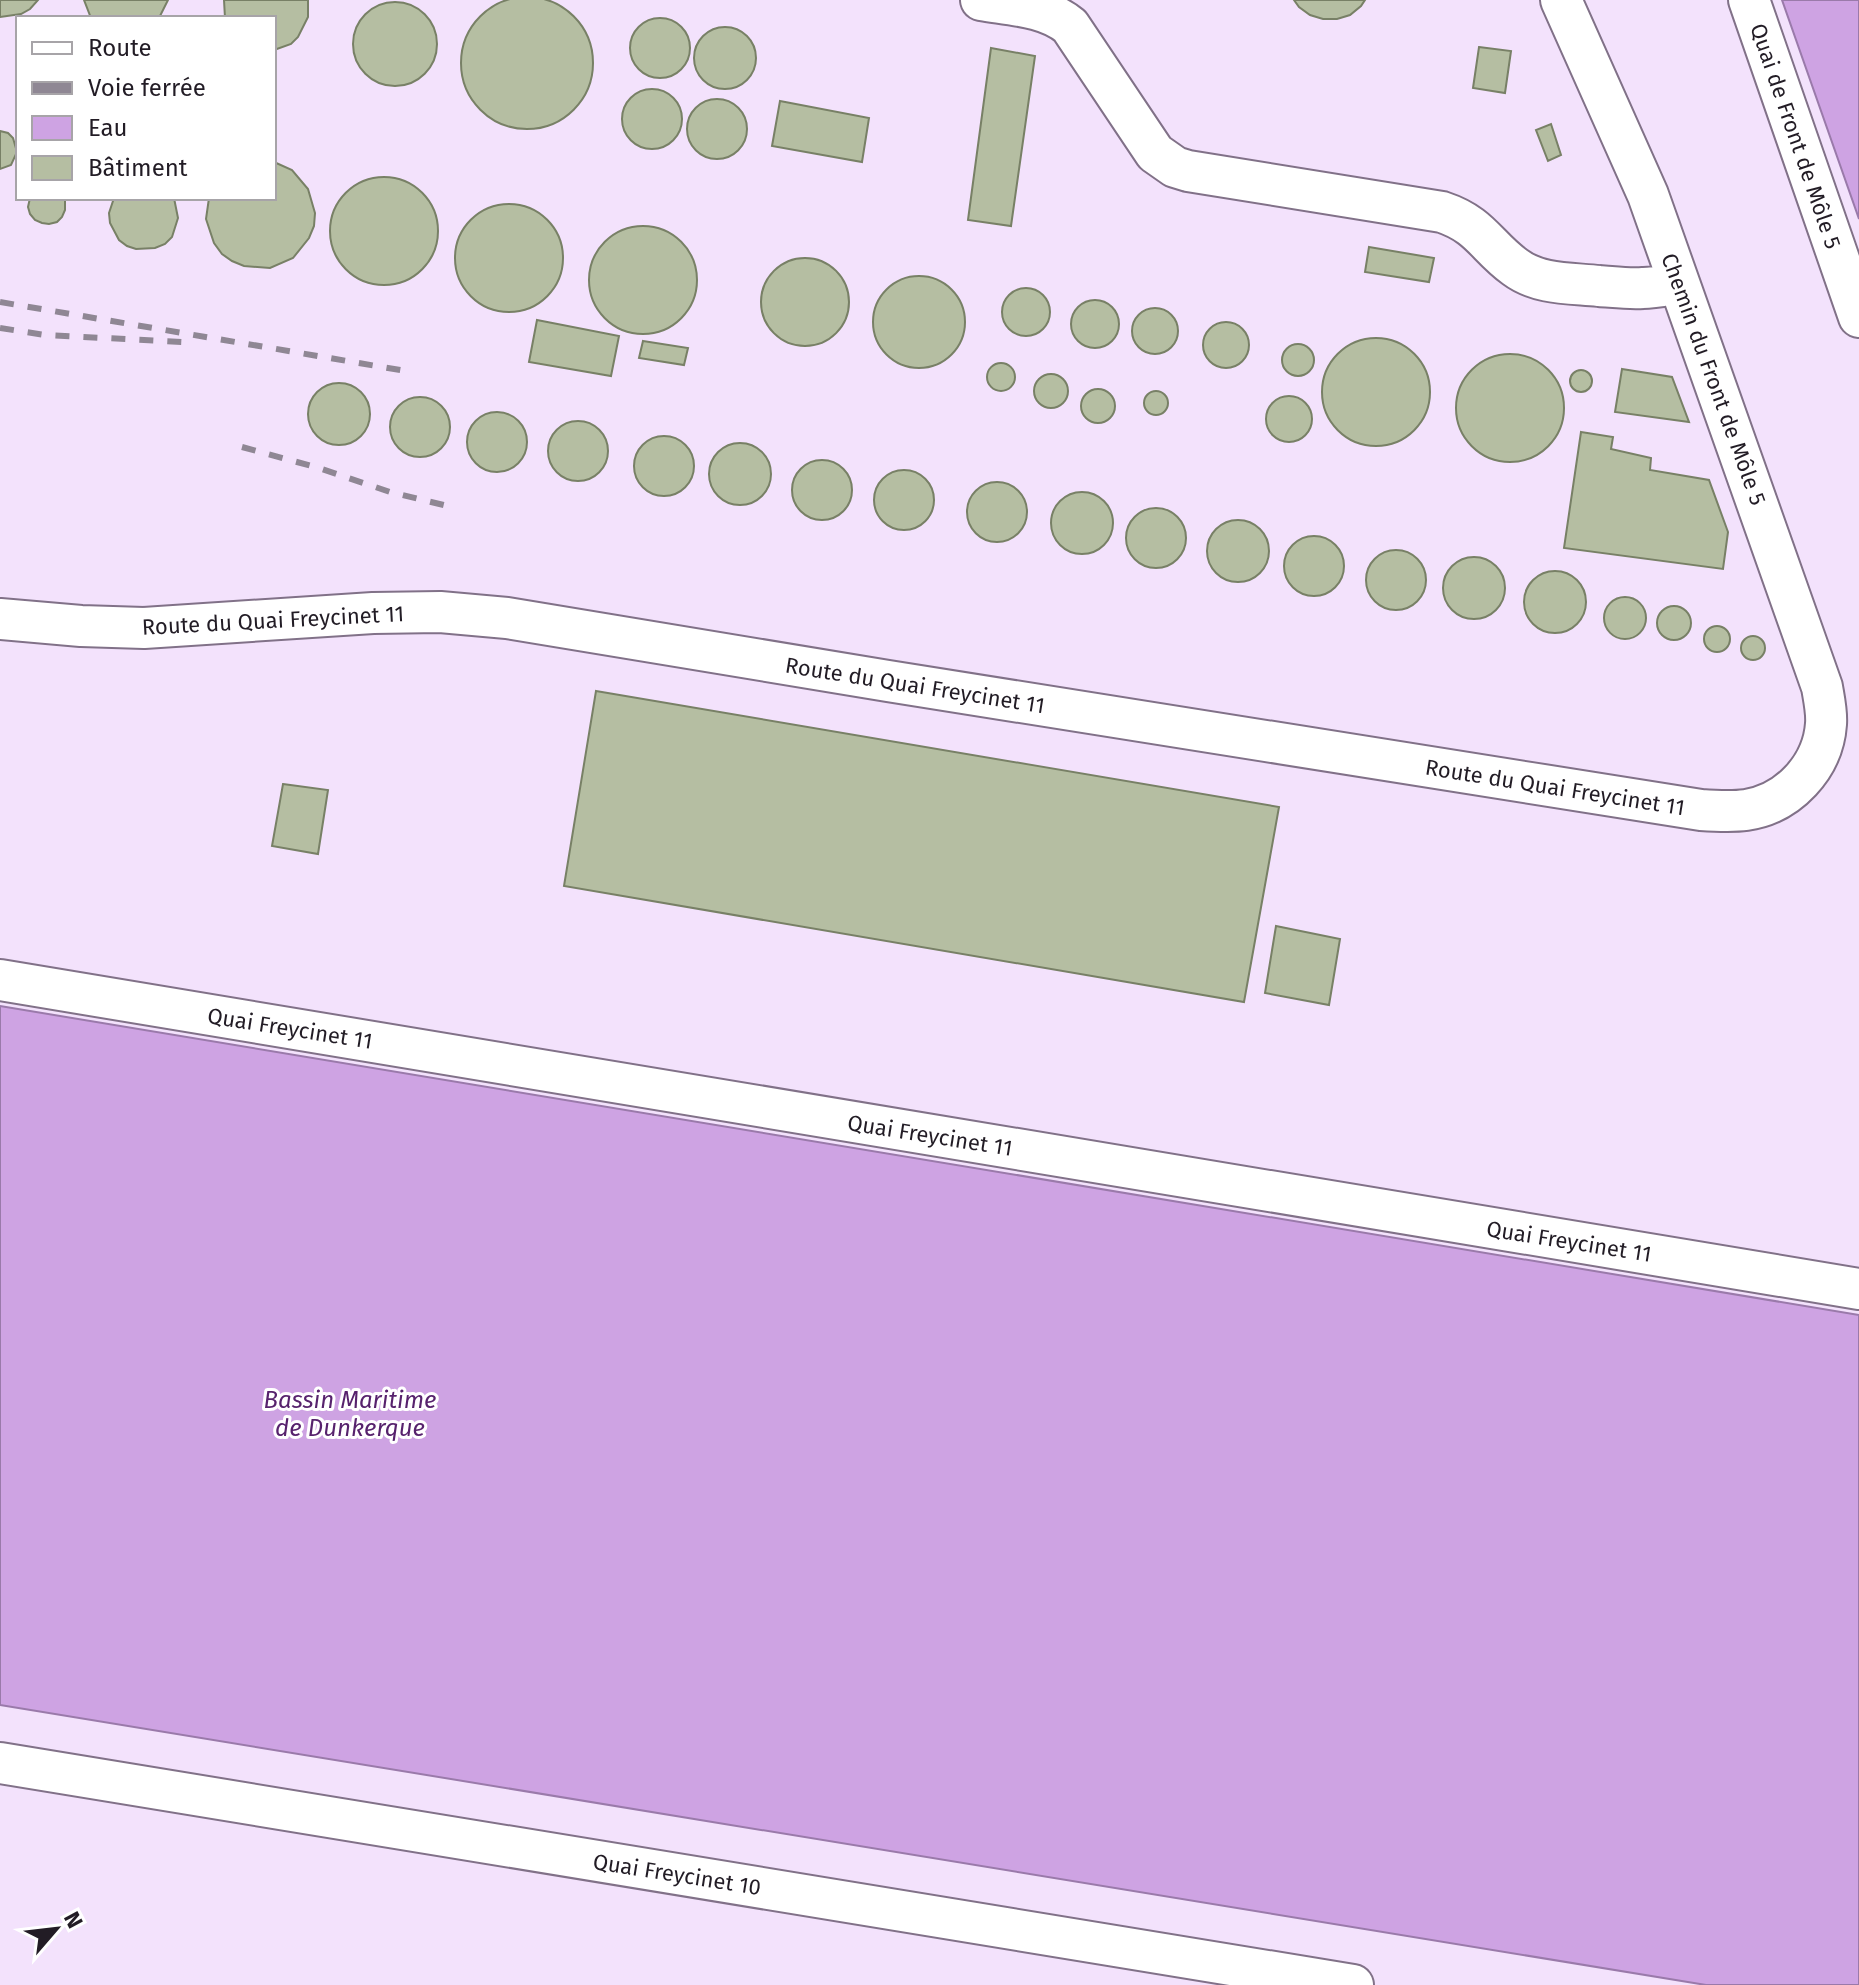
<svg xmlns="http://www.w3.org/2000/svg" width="1859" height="1985" font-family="'Fira Sans',sans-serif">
	<rect width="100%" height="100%" fill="#f6ecfc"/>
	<path fill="#f3e2fc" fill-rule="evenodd" d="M0,0H1782L1859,219V1315L0,1006ZM18,18H274V198H18Z
		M0,1705L1706,1985H0Z"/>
	<path fill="#cea3e3" stroke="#9a7aaa" stroke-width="2" d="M1782,0H1859V219Z
		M0,1006L1859,1315V1985H1706L0,1705Z"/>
	<path fill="#b5bea2" stroke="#788066" stroke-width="2" d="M461 63a66 66 0 1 1 132 0a66 66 0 1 1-132 0Z
		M0,0H38L30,9L21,14L0,17Z
		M84,0H168L159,18H91Z
		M224,0H308V17L298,37L291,44L274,50V18H225Z
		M1294,0H1365L1361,6L1350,15L1337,19H1323L1310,15L1299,7Z
		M353 44a42 42 0 1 1 84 0a42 42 0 1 1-84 0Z
		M630 48a30 30 0 1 1 60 0a30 30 0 1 1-60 0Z
		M694 58a31 31 0 1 1 62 0a31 31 0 1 1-62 0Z
		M1479,47L1511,51L1505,93L1473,88Z
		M991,48L1035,56L1011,226L968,220Z
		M622 119a30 30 0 1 1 60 0a30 30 0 1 1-60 0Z
		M687 129a30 30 0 1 1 60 0a30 30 0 1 1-60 0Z
		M780,101L869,118L862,162L772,146Z
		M1551,124L1561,155L1548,161L1536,130Z
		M0,131L8,133L13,138L17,152L11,165L0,169Z
		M274,162L292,170L308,189L315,213L314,226L309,238L293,258L270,268L244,266L232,261L222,254L214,243L206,219L209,198H274Z
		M330 231a54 54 0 1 1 108 0a54 54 0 1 1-108 0Z
		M30,198H65V210L62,217L57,222L49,224L42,223L35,220L30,214L28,207Z
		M114,198H174L178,218L172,237L165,244L155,248L136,249L127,246L119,240L110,223L109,213Z
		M455 258a54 54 0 1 1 108 0a54 54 0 1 1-108 0Z
		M589 280a54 54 0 1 1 108 0a54 54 0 1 1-108 0Z
		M1369,247L1434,258L1429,282L1365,272Z
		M761 302a44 44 0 1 1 88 0a44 44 0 1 1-88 0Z
		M873 322a46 46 0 1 1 92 0a46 46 0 1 1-92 0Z
		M1002 312a24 24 0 1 1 48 0a24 24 0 1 1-48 0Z
		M1071 324a24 24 0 1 1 48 0a24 24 0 1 1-48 0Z
		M1132 331a23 23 0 1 1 46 0a23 23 0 1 1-46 0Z
		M537,320L619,336L611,376L529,362Z
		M1203 345a23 23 0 1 1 46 0a23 23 0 1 1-46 0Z
		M1322 392a54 54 0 1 1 108 0a54 54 0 1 1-108 0Z
		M643,341L688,348L684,365L639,358Z
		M1282 360a16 16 0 1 1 32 0a16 16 0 1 1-32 0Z
		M1456 408a54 54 0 1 1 108 0a54 54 0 1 1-108 0Z
		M987 377a14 14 0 1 1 28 0a14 14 0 1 1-28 0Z
		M1622,369L1672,377L1689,422L1615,412Z
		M1570 381a11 11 0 1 1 22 0a11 11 0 1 1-22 0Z
		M1034 391a17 17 0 1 1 34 0a17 17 0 1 1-34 0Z
		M308 414a31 31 0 1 1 62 0a31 31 0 1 1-62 0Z
		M1081 406a17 17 0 1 1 34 0a17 17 0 1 1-34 0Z
		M1144 403a12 12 0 1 1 24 0a12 12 0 1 1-24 0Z
		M1266 419a23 23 0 1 1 46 0a23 23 0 1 1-46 0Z
		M390 427a30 30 0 1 1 60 0a30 30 0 1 1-60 0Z
		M467 442a30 30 0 1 1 60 0a30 30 0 1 1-60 0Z
		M548 451a30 30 0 1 1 60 0a30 30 0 1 1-60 0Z
		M1581,432L1613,437L1611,449L1651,458L1650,470L1709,480L1728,532L1723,569L1564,548Z
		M634 466a30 30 0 1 1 60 0a30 30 0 1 1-60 0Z
		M709 474a31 31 0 1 1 62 0a31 31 0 1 1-62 0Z
		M792 490a30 30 0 1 1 60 0a30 30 0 1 1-60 0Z
		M874 500a30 30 0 1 1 60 0a30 30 0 1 1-60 0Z
		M967 512a30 30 0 1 1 60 0a30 30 0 1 1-60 0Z
		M1051 523a31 31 0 1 1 62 0a31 31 0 1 1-62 0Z
		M1126 538a30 30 0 1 1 60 0a30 30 0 1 1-60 0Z
		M1207 551a31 31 0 1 1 62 0a31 31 0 1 1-62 0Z
		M1284 566a30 30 0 1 1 60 0a30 30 0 1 1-60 0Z
		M1366 580a30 30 0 1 1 60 0a30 30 0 1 1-60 0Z
		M1443 588a31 31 0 1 1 62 0a31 31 0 1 1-62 0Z
		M1524 602a31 31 0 1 1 62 0a31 31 0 1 1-62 0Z
		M1604 618a21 21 0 1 1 42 0a21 21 0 1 1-42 0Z
		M1657 623a17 17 0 1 1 34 0a17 17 0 1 1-34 0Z
		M1704 639a13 13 0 1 1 26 0a13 13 0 1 1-26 0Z
		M1741 648a12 12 0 1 1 24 0a12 12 0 1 1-24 0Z
		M596,691L1279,807L1244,1002L564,886Z
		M283,784L328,790L318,854L272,846Z
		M1276,926L1340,939L1329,1005L1265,993Z"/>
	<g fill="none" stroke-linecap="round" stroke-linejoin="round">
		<g stroke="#817188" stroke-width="44">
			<path id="minor" d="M981,0C1010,5 1046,6 1070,26L1155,153L1175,167L1188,171L1442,212C1481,225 1486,246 1515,267C1539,285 1571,283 1599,286C1614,287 1628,289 1643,288C1655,288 1667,285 1679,283
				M1749,0L1859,317
				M0,619L81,626L144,628L373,613L440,612L507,618L888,681L1701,810C1716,811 1731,812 1746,810C1788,804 1823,767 1826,724C1827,712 1824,699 1822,687L1648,195L1561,0
				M0,980L1859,1289
				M0,1763L1353,1985"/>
		</g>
		<use href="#minor" stroke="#fff" stroke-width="40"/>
		<path stroke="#8f8794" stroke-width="6" stroke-dasharray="14 14" stroke-linecap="butt" d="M0,302L406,371
			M0,328L45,335L183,342
			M242,447L319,468L390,492L456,508"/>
	</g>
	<g text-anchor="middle" stroke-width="6" stroke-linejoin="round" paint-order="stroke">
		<g font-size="22" fill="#221c25" stroke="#fff">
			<text transform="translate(1796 136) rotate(71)" y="8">Quai de Front de Môle 5</text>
			<text transform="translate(1714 379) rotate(70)" y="8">Chemin du Front de Môle 5</text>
			<text transform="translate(273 620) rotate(-3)" y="8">Route du Quai Freycinet 11</text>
			<text transform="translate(915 685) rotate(9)" y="8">Route du Quai Freycinet 11</text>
			<text transform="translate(1555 787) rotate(9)" y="8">Route du Quai Freycinet 11</text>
			<text transform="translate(290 1028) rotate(9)" y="8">Quai Freycinet 11</text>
			<text transform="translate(930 1135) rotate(9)" y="8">Quai Freycinet 11</text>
			<text transform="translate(1569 1241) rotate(9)" y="8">Quai Freycinet 11</text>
			<text transform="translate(677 1874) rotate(9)" y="8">Quai Freycinet 10</text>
		</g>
		<g font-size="24" font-style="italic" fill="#57226d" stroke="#fff">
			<text x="350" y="1408">Bassin Maritime<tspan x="350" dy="28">de Dunkerque</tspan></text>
		</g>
	</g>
	<rect x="16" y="16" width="260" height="184" fill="#ffffff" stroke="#a7a4a8" stroke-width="2"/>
	<rect x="32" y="42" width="40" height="12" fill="#ffffff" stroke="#a7a4a8" stroke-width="2"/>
	<text x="88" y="56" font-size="24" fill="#221c25">Route</text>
	<rect x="32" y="82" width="40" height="12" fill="#8f8794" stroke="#a7a4a8" stroke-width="2"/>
	<text x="88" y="96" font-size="24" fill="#221c25">Voie ferrée</text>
	<rect x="32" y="116" width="40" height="24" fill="#cea3e3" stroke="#a7a4a8" stroke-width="2"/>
	<text x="88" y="136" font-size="24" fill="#221c25">Eau</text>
	<rect x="32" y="156" width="40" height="24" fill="#b5bea2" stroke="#a7a4a8" stroke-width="2"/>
	<text x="88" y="176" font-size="24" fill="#221c25">Bâtiment</text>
	<g transform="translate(56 1929) rotate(62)" stroke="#ffffff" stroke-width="6" paint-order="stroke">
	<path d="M0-6L14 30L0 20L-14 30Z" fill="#221c25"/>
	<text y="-12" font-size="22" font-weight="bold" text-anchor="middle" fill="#221c25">N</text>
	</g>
</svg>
